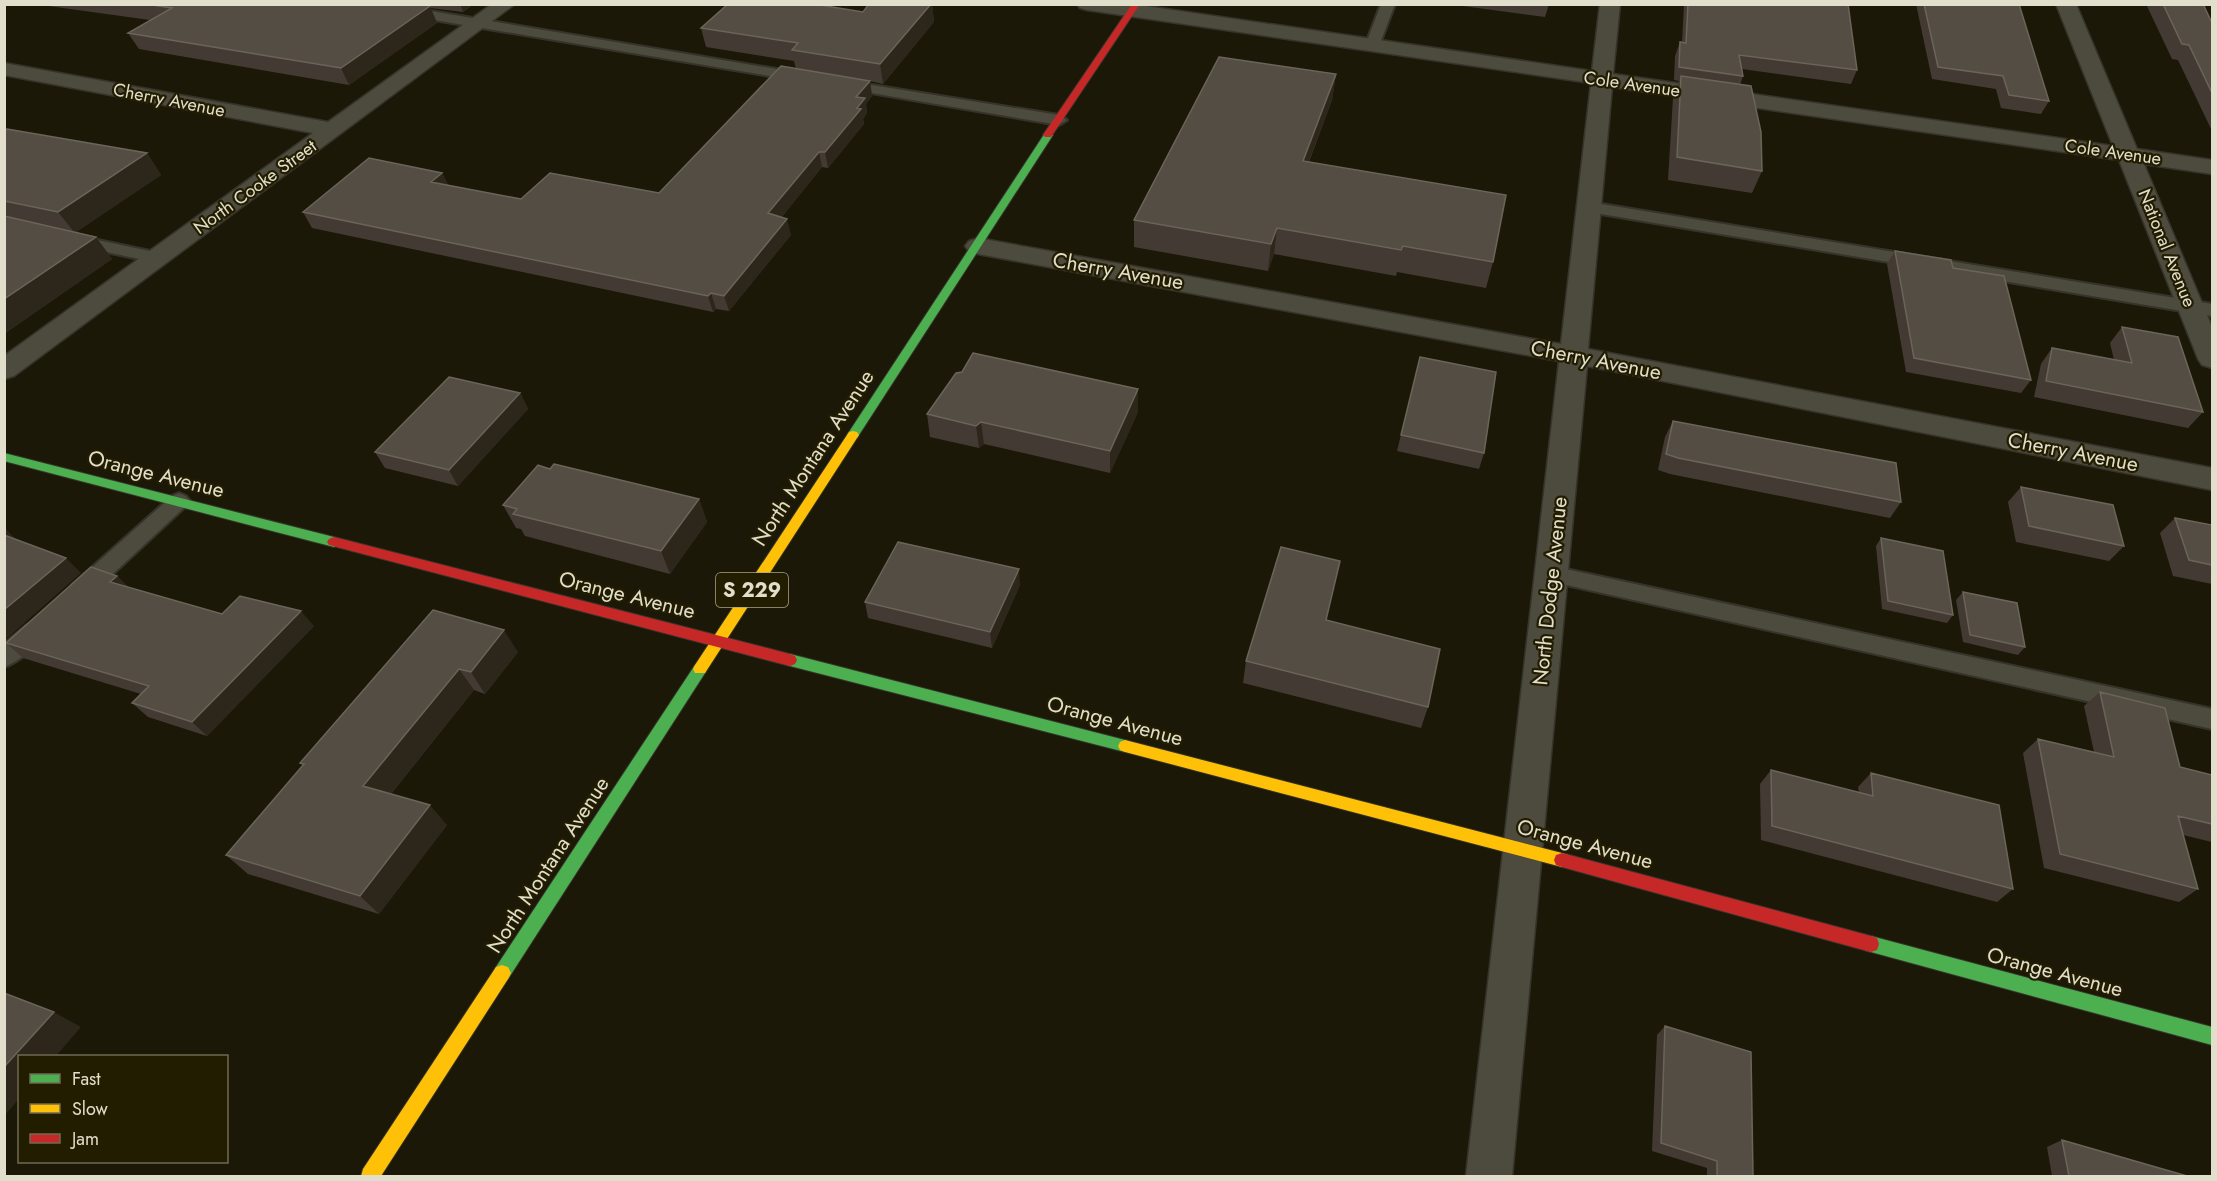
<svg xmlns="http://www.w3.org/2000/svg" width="2217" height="1181" font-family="Jost,sans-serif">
	<rect width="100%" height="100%" fill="#1b1808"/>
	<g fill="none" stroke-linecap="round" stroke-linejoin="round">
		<g stroke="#36332a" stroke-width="4">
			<path id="lane" d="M356,4H389L806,74L813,78L806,82L362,8Z
				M1381,4H1395L1379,46L1377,49H1367L1365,46Z
				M841,80L1059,115L1067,120L1059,125L836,87L834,84Z
				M1589,202L2212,304V316L1583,211L1581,207L1583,203Z
				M74,235L164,254L167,258L164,262L158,263L68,244L65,240L68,236Z
				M179,493L186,496L190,501L186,506L88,597L80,600L72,597L69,591L72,585L172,496Z
				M1552,566L2212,709V729L1544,580L1541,574L1544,568Z
				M35,622L43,625L47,631C39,645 19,662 4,667V644L27,625Z"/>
		</g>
		<g stroke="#36332a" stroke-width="3">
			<path id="street" d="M492,4H515L14,376L4,379V356L313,133L4,75V63L328,122Z
				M1077,4H1132L1592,71L1600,4H1620L1613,74L2113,146L2056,4H2076L2137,149L2212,160V174L2144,164L2212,327V368L2202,365L2198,359L2119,160L1612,87L1588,349L2212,468V490L1587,366L1512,1176H1466L1559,361L978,254L969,251L965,246L969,241L978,238L1561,344L1591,83L1087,10L1080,8Z"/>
		</g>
		<g stroke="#36332a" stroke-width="2">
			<path id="fast" d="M1045,133L1053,135L857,438H849L847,435L849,432Z
				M4,453L334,537L341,542L334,547L4,461Z
				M790,654L1125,740L1130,742L1132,746L1130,750L1125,752L790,666L785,664L783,660L785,656Z
				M700,663L705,665L707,669L705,673L508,979L502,981L496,979L493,973L496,967L695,665Z
				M1871,936L2212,1027V1045L1871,952L1865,950L1863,944L1865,938Z"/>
		</g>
		<g stroke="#36332a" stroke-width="2">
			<path id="slow" d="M853,431L857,432L859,435L857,438L705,673H695L693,669L695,665L849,432Z
				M1125,740L1562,853L1568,855L1570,860L1568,865L1562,867L1125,752L1120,750L1118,746L1120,742Z
				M502,965L508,967L511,973L508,979L381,1176H361L363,1169L496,967Z"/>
		</g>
		<g stroke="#36332a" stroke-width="2">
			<path id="jam" d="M1132,4H1140L1051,137H1045L1043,135Z
				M334,537L790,654L795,656L797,660L795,664L790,666L329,545L327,542L329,539Z
				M1562,853L1871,936L1877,938L1879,944L1877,950L1871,952L1562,867L1556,865L1554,860L1556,855Z"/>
		</g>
		<use href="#lane" fill="#4d4a3e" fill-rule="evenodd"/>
		<use href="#street" fill="#4d4a3e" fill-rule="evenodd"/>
		<use href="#fast" fill="#4caf50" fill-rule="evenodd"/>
		<use href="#slow" fill="#ffc107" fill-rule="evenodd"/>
		<use href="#jam" fill="#c62828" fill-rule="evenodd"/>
	</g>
	<path fill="#433b33" d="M34,4H474L463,12L430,8L437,23L349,85L139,49L128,33L150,20Z
		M869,4H932L934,22L883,84L870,81L872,96L866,104L867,113L863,119L864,124L828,168L822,167L781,218L791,235L729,311L716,309L713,312L312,228L303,212L442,173L448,185L521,199L659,193L796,69L794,61L706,47L701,28L863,12Z
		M1448,4H1549L1545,17Z
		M1684,4H1848L1857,70L1851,84L1742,69L1743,76L1740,85L1762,171L1752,193L1668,180L1673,98L1679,81L1674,80L1675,56L1680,42L1682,43Z
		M1916,4H2019L2049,101L2041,114L2001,108L1996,89L1932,79Z
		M2146,4H2203L2212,23V131L2178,60L2172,59Z
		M1336,74L1332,100L1309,162L1493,262L1486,288L1397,272L1396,276L1274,254L1268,271L1134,247V220Z
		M4,130L147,153L161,175L76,232L96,237L112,259L4,334Z
		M1895,251L1953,268L2031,380L2021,393L1906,372L1887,264Z
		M2122,327L2203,412L2188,428L2034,397L2041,364L2052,348L2114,360L2110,343Z
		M1420,357L1484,453L1479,469L1397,451Z
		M962,372L1138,389V412L1110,473L984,444L979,448L930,437L927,414Z
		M520,393L528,409L458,486L385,468L375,452Z
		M1673,421L1901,502L1890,518L1670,474L1658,470L1665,437Z
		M550,469L699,499L707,522L670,574L525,536L521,529L516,528L503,505Z
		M2021,487L2124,546L2109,561L2016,542L2008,502Z
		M2175,518L2212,525V584L2173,576L2160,533Z
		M1881,538L1953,615L1947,623L1882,609L1876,546Z
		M117,576L128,587L222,614L314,626L207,736L148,717L132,703L141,694L23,658L6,643Z
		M1020,585L992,648L868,618L865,602Z
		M1963,592L2025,647L2018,655L1963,642L1956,600Z
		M433,610L518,652L485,694L474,690L391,794L447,825L379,914L248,874L226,855L303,766L300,763Z
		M1327,620L1428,707L1421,728L1243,683L1246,661Z
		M2100,692L2180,767L2212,775V842L2183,835L2198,889L2179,902L2044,868L2023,753L2038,739L2094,752L2084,706Z
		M1771,770L1859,792L1858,787L1871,773L2013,889L1997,902L1761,840L1760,784Z
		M1665,1026L1753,1176H1707V1168L1652,1151L1657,1035Z
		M2062,1140L2187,1176H2052L2047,1147Z"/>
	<path fill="#2c261b" d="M460,4H474L463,12Z
		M931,4H932L934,22L883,84L880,64Z
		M430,6L437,23L349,85L341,68Z
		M1336,74L1332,100L1299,187L1303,161Z
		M870,81L872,96L866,104L867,113L863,119L864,124L828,168L825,152L856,97Z
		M819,152L822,167L772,229L768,213Z
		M147,153L161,175L75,233L58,212Z
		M442,173L449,188L431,182Z
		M787,219L791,235L729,311L724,296Z
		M1277,228L1274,254L1268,271L1271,244Z
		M96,237L112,259L4,334V299Z
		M711,293L716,309L713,312L708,296Z
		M1138,389V412L1110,473V451Z
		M520,393L528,409L458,486L449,470Z
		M981,422L984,444L979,448L976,426Z
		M699,499L707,522L670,574L661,551Z
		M6,529L21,545L4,538V530Z
		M66,558L81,573L4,641V610Z
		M1019,569L1020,585L992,648L990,632Z
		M117,576L132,592L110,582Z
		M301,611L314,626L207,736L192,722Z
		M504,630L518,652L485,694L471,672Z
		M459,669L474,690L381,806L363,786Z
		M430,805L447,825L379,914L360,896Z
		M54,1012L81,1027L56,1056H20V1098L4,1116V1067Z"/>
	<path fill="#544d44" stroke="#6a6459" stroke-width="1.5" d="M146,4H418L430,6L341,68L128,33L172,8Z
		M728,4H814L863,12L869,4H931L880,64L792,50L798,43L701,28Z
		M1688,4H1848L1857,70L1739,55L1743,76L1679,67L1680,42L1686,43Z
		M1924,4H2019L2049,101L2009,95L2003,76L1938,67Z
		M2163,4H2203L2212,23V93L2189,45L2182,44Z
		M1219,57L1336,74L1303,161L1506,195L1493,262L1403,246L1401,250L1277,228L1271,244L1134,220Z
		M781,66L870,81L856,97L865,98L857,108L861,109L825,152H819L768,213L787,219L724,296L711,293L708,296L303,212L369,158L442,173L431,182L521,199L550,173L659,193Z
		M1681,76L1751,86L1761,132L1762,171L1677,157Z
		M7,129L147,153L58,212L4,201V130Z
		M4,216L96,237L4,299Z
		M1895,251L1951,260L1953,268L2004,276L2031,380L1914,358Z
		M2122,327L2178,337L2203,412L2046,381L2052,348L2132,363Z
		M973,353L1138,389L1110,451L981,422L976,426L927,414L956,373L962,372Z
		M1420,357L1496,372L1484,453L1401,435Z
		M449,377L520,393L449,470L375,452Z
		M1673,421L1896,463L1901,502L1678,458L1666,454Z
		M554,464L699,499L661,551L513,514L517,509L503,505L538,465L550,469Z
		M2021,487L2113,505L2124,546L2029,526Z
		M2175,518L2212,525V565L2189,560Z
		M4,535L66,558L4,610Z
		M1881,538L1943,551L1953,615L1888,601Z
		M898,542L1019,569L990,632L865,602Z
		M1281,547L1340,561L1326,620L1440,649L1428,707L1246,661Z
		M91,567L117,576L110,582L222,614L240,596L301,611L192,722L132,703L149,686L6,643Z
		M1963,592L2017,603L2025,647L1970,635Z
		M433,610L504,630L471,672L459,669L363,786L430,805L360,896L226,855L304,764L300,763Z
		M2100,692L2165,708L2180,767L2212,775V824L2178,816L2198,889L2060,854L2038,739L2114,757Z
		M1771,770L1873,796L1871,773L1999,805L2013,889L1772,826Z
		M4,993L54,1012L4,1067Z
		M1665,1026L1751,1052L1753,1176H1717V1161L1661,1143Z
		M2062,1140L2187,1176H2069Z"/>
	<g text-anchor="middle" stroke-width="4.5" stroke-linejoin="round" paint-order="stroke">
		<g font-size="18" fill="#e1decc" stroke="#231d00">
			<text transform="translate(1632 84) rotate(8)" y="6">Cole Avenue</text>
			<text transform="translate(169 100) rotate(11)" y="6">Cherry Avenue</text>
			<text transform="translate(2113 152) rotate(8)" y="6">Cole Avenue</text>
			<text transform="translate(255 187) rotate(-36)" y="6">North Cooke Street</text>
			<text transform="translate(2167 248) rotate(68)" y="6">National Avenue</text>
		</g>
		<rect fill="#231d00" stroke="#a8a48f" stroke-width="1.5" x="716" y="573" width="72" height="34" rx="4.5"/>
		<g font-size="20" font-weight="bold" fill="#e1decc">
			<text x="752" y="597">S 229</text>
		</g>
		<g font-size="21" fill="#e1decc" stroke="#231d00">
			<text transform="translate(1118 271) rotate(10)" y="7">Cherry Avenue</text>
			<text transform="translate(1596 360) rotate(11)" y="7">Cherry Avenue</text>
			<text transform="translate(2073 452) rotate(11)" y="7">Cherry Avenue</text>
			<text transform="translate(813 458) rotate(-57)" y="7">North Montana Avenue</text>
			<text transform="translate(156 474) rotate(14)" y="7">Orange Avenue</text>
			<text transform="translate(1550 591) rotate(-84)" y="7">North Dodge Avenue</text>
			<text transform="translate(627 595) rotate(14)" y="7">Orange Avenue</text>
			<text transform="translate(1115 721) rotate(15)" y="7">Orange Avenue</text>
			<text transform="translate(1585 844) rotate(15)" y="7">Orange Avenue</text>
			<text transform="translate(548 865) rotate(-57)" y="7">North Montana Avenue</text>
			<text transform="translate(2055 972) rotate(15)" y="7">Orange Avenue</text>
		</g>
	</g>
	<rect width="2217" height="1181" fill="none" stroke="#e1decc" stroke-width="12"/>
	<rect x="18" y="1055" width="210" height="108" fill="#231d00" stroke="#6f6a52" stroke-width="1.5"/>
	<rect x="30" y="1074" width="30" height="9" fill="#4caf50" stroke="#6f6a52" stroke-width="1.5"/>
	<text x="72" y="1085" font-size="18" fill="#e1decc">Fast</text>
	<rect x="30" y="1104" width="30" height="9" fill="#ffc107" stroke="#6f6a52" stroke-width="1.5"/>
	<text x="72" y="1115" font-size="18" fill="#e1decc">Slow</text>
	<rect x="30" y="1134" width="30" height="9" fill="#c62828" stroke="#6f6a52" stroke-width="1.5"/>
	<text x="72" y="1145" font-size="18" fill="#e1decc">Jam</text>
</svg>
